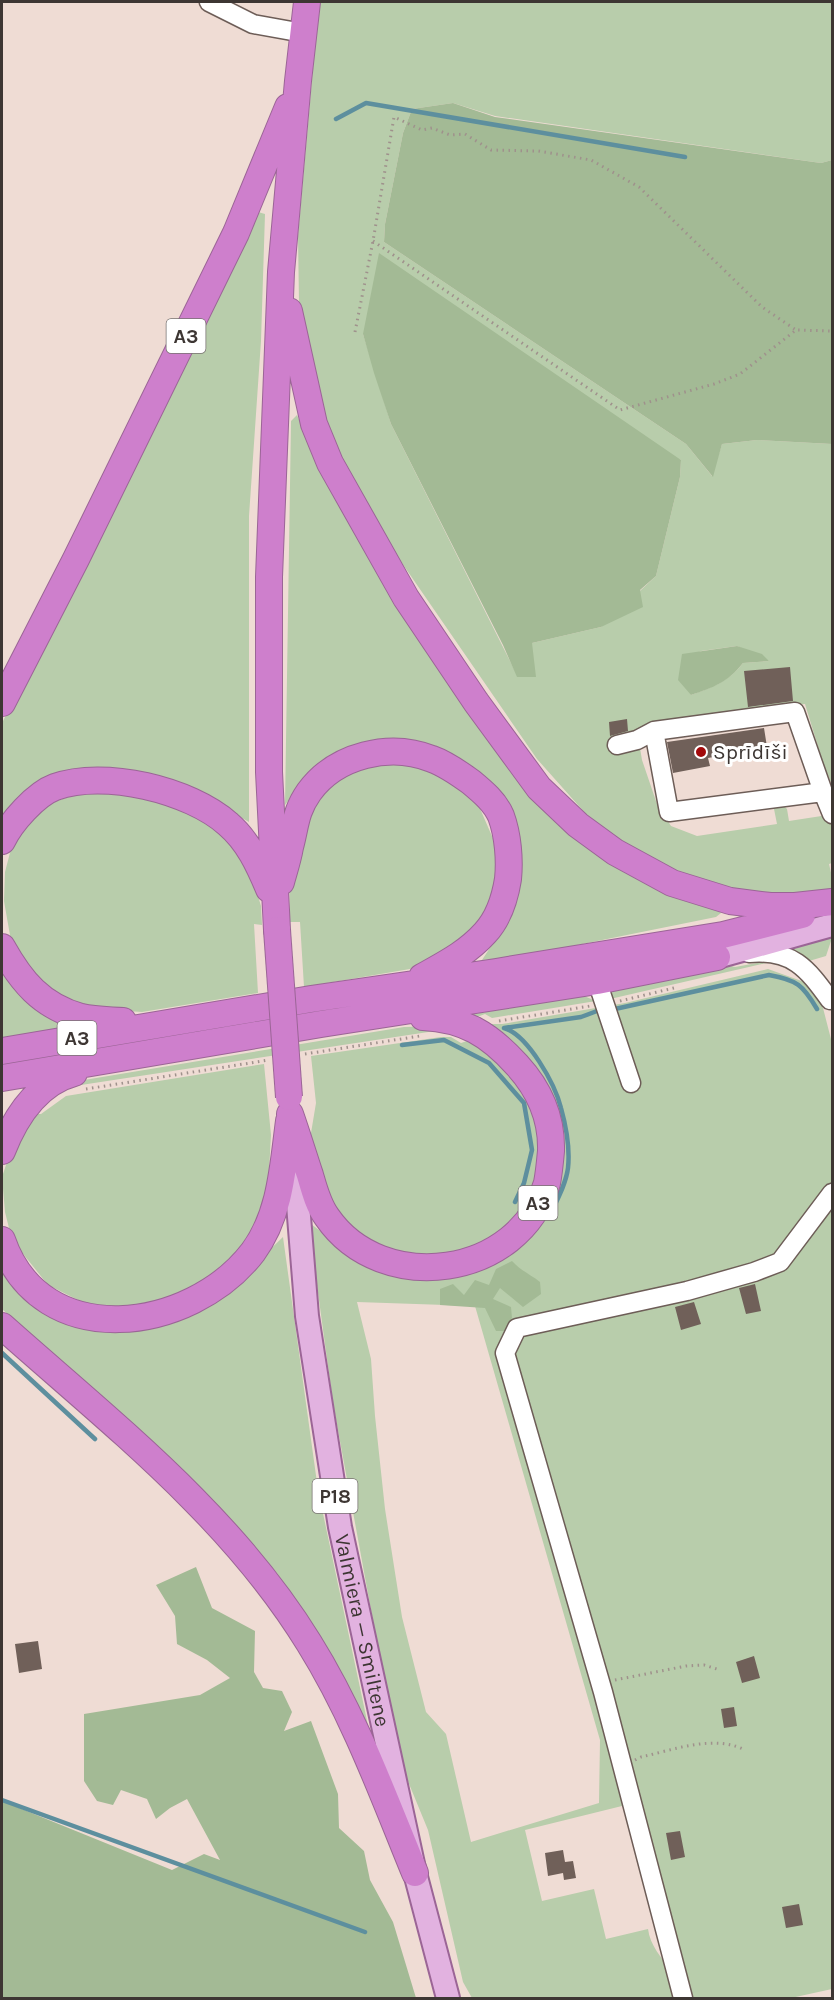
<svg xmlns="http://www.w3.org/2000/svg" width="834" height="2000" font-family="Karla,sans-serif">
	<rect width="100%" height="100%" fill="#efdcd4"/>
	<path fill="#b8cdab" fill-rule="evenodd" d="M319,2H832V160L821,163L495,116L453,103L412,109L403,133L385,224L384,242L686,444L712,476L722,444L757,440L832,444V785L823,763L805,704L748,709L637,730L642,760L657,804L671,826L697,836L777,824L773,804H782L787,809L789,821L828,815L832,823V863L829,864L832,877V895L746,896L688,877L640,855L608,832L586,814L537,759L364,508L317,414L299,302L298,236ZM363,334L681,460L680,477L656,576L601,627L532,643L518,677L391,424ZM737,646L769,661L743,663C728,682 713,687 691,695L681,663L701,651Z
		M258,212L265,214L261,341L249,516V822L191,790L136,771L97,768L2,822V723L249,237Z
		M297,415L319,466L542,804L718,909L721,913L716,917L518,957L482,960L499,934L497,792L449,752L405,740L352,746L309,772L285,805L291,421Z
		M383,761L416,763L452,781L478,804L498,850L493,900L476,929L449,952L410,969L304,987L300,922H290L289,866L304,813L344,772Z
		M80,793L138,795L187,813L225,832L251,873L261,906L262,925L254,924L258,993L142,1012L95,1009L61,996L32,978L11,941L4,901L5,872L12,845L29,820L51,803Z
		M829,935L832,938L826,956L809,961L792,951L791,947Z
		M768,961L771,962L610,999L611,993L615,990L731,966L735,967Z
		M2,968L68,1025L67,1031L2,1039Z
		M768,969L810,984L823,1008L832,1043V1989L791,1998H690L626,1805L525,1830L542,1901L594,1889L606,1939L648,1929C650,1946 662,1957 670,1971C675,1978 676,1990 677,1998H472L463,1982L428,1830L398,1757L333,1403L316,1278L311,1224L364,1264L414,1278L503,1256L561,1145L488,1024H502L625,1003ZM357,1302L475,1306L600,1740L599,1803L471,1842L446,1734L426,1712L402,1617L385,1509L375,1416L371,1359Z
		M584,996L596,1001L492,1018L485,1014L477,1017L474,1014Z
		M435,1026L448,1029L81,1085L56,1091L72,1082L404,1027Z
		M441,1037H451L461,1043L473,1039L531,1095L541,1151L533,1188L511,1222L493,1237L459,1254L418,1258L372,1245L344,1223L323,1186L310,1139L316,1103L311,1056Z
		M264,1064L271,1135L268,1190L255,1232L229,1261L183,1294L140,1307L90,1306L48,1285L12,1240L5,1212L2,1177L14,1141L32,1114H41L66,1096Z
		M283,1237L318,1490L369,1730L324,1642L277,1573L201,1488L2,1309V1264L52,1315L221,1297Z"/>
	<path fill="#a3ba95" d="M453,103L495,117L821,163L832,160V444L757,440L722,444L713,477L686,444L384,242L385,224L403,133L412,109Z
		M379,253L681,460L680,477L656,576L640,590L643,607L601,627L532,643L536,677H517L503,645L391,424L374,373L363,334Z
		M737,646L762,654L769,661L743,663C727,683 714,687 691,695L678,680L682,654Z
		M512,1261C521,1271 530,1274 540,1282L541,1294L523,1307L500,1288L493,1299L511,1307L512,1318L505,1331H496L485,1308L440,1305V1289L453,1284L464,1295L475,1280L489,1285L496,1269Z
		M196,1567L212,1608L255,1631L254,1672L263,1688L282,1691L292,1712L284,1731L311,1721L338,1794L339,1828L364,1851L370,1880L393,1922L416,1998H2V1801L172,1870L204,1854L220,1860L187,1799L170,1808L156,1819L147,1799L121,1790L113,1805L97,1801L84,1781V1714L200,1695L230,1678L207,1660L177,1644L175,1616L156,1585Z"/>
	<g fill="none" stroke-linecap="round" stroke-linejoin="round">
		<path stroke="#5d8f9e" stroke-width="4.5" d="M336,119L366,103L685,157
			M615,1009L769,975C797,980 803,985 817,1009
			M402,1045L444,1040L489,1063L524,1103L532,1150L524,1183L515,1202
			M550,1215C557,1200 566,1184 568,1168C570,1149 566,1126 561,1108C555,1084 528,1035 504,1028L581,1017L597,1011
			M2,1353L95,1439
			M2,1800L365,1932"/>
	</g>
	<path fill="#706059" d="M790,667L793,701L748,707L744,671Z
		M627,719L628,731L610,736L609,722Z
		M764,728L767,747L708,758L710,766L673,773L667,742Z
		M755,1284L761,1311L746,1314L739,1288Z
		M694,1302L701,1324L681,1330L675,1307Z
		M38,1641L42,1669L19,1673L15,1644Z
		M754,1656L760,1678L742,1683L736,1662Z
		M734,1707L737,1726L724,1728L721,1709Z
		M680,1831L685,1857L671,1860L666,1833Z
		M563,1850L565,1862L573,1861L576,1878L564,1880L563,1873L548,1876L545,1853Z
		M799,1904L803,1925L786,1928L782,1907Z"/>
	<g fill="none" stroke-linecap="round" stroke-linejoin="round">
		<g stroke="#6d5d57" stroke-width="21">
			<path id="minor" d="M209,2L253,24L303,33
				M654,731L669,812L823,792L832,814
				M617,745L637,740L654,731L795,712L823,792
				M749,953C792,949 807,968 830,1000
				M597,981L631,1083
				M683,1998L603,1692L505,1353L517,1328L687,1291L754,1272L780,1262L832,1193"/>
		</g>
		<g stroke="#9b6596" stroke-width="26">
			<g id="major">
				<path d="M717,957L832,925"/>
				<path id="s1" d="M293,1142L307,1316L340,1527L415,1873L448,1998"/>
			</g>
		</g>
		<g stroke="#9b6596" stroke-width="28">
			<path id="highway" d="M289,311L314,424L330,463L406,598L476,702L539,788L578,825L615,852L672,883L730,901L770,906H795L832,902
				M2,703L76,559L236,233L288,107
				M2,841C11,822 36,794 55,787C104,769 190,790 228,824C248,841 259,865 269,889
				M281,882C284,871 288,859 290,847C296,825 295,812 309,792C336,755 390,742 432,759C446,764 460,774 471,782C483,792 495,802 501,816C508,835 510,860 508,879C505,898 498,919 485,933C467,953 445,964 422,977
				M277,930L269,772V577L281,272L298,81L307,2
				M2,947C21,981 41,1006 81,1017C94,1020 109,1020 123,1021
				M2,1051L311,999L496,972L723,935L802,915
				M2,1078L321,1024L597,981L717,957
				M290,1114C297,1134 303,1154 310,1175C314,1189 318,1205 327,1217C382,1297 520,1278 547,1183C549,1173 550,1162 551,1151C552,1118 539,1089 517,1065C489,1034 464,1019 423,1017
				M2,1151C15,1118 37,1083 74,1073
				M2,1240C41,1354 191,1333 253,1252C281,1214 283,1166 289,1121
				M2,1326C112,1424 231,1516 309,1643C354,1715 383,1795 415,1873"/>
		</g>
		<path stroke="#9f918c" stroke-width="3" stroke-dasharray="1.5 4.5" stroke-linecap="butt" d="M373,241L620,410L714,384L740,374L796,330L832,331
			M355,332L373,241L394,117L422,130L432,128L450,135L465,134L491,150L538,151L591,160L639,187L762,307L796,330
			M620,1001L678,987
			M499,1021L590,1006
			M305,1054L420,1036
			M86,1089L269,1060
			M615,1680L686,1666L704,1665L720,1670
			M635,1760L641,1757C673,1750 714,1734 745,1750"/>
		<use href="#minor" stroke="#fff" stroke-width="18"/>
		<use href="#major" stroke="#e2b2e0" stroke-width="22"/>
		<use href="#highway" stroke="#ce7fcc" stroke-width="26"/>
		<g stroke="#9b6596" stroke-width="28" stroke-linecap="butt">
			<path id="highway-bridge" d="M277,930L289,1097"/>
		</g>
		<use href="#highway-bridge" stroke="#ce7fcc" stroke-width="26"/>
	</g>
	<circle fill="#a2090a" stroke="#fff" stroke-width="2" cx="701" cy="752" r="6"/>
	<g text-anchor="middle" stroke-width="6" stroke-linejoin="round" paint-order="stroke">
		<g fill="#fff" stroke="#777270" stroke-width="1.5">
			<rect x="166.5" y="319" width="39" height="34" rx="4.5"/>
			<rect x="57.5" y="1021" width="39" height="34" rx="4.5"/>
			<rect x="518.5" y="1186" width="39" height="34" rx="4.5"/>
			<rect x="312.5" y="1479" width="45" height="34" rx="4.5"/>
		</g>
		<g font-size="20" font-weight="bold" fill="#3d3633">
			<text x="186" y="343">A3</text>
			<text x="77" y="1045">A3</text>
			<text x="538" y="1210">A3</text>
			<text x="335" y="1503">P18</text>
		</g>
		<g font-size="21" fill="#3d3633" stroke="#fff" text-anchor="start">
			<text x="713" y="759">Sprīdīši</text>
		</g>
		<g font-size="21" fill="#3d3633" stroke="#fff">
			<text dy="7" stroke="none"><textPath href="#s1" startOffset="494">Valmiera — Smiltene</textPath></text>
		</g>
	</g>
	<rect width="834" height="2000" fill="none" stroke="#3d3633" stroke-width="6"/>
</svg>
